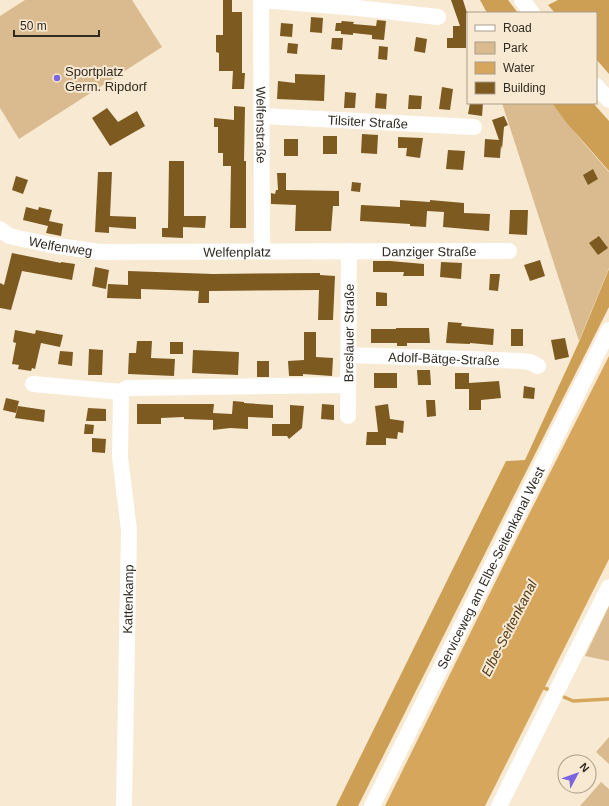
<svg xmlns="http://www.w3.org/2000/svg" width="609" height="806" font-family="Arial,sans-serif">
	<rect width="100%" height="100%" fill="#f8e9d2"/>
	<path fill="#d9bb8f" d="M25,0H132L162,47L19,139L0,108V16Z
		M502,103H552L582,141L609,172V268L579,341Z
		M609,606V661L585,656Z
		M609,737V764L596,752Z
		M601,782L609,789V806H580Z"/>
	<path fill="#cd9f54" d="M480,0H508L518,13H487Z
		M558,0H609V74L596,59V13H555L548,5Z
		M552,103H593L609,121V171L566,122Z
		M609,269V307L358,806H336L506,461L525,460L579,342Z"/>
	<path fill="#d5a65b" d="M609,356V559L602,573L485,806H385L520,532Z"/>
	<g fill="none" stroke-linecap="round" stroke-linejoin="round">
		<path stroke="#d5a65b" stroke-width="3.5" d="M544,688L550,690
			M564,697L573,701L609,699"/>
	</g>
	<path fill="#7c5a20" d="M223,0H232V12H242V73H245L244,89H232L233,71H219V53L216,52V35H223Z
		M451,0H463L467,13H466V48H447V38H453V26H460Z
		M311,17L323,18L322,33L310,32Z
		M377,20L386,21L384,40L372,39V35L353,33V35L341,34V31H335L336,23H341L342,21L354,22L353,24L376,26Z
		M281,23L293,24L292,37L280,36Z
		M416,37L427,39L425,53L414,51Z
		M332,38H343L342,50L331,49Z
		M288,43L298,44L297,54L287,53Z
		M379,46L388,47L387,60L378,59Z
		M295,74L325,75L324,101L277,99L278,81L295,83Z
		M442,87L453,89L450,110L439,109Z
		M345,92L356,93L355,108H344Z
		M376,93L387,94L386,109L375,108Z
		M409,95L422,96L421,109H408Z
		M470,103H483L482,116L468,114Z
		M234,106L245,107L244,161H246V228H230L231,166H223V153H218V127H214V118L234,120Z
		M107,108L118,122L137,111L145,126L110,146L92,118Z
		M504,116L508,125L504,127L502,149L501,145L500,158L484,157L485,139L499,140L492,120Z
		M362,134L378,135L377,154L361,153Z
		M323,136H337V154H323Z
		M398,137L423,138L420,158L406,156L407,148H398Z
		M284,139H298V156H284Z
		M448,150L465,151L463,170L446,169Z
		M169,161H184V216H206L205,228L183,227V238L162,237V228H168Z
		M593,169L598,179L588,185L583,175Z
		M98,172H112L110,216L136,217V229L109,227V233L95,232Z
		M277,173H286V190L339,191V206H333L331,231H295L296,205L271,204V193L275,194L276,190H278Z
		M16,176L28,180L23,194L12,190Z
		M352,182L361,183L360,192L351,191Z
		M400,200L430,202V200L464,203V213L490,214L489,231L443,227L444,212L427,211L426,227L410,226V224L360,221L361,205L400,207Z
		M26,207L38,210L39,207L52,210L49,221L63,224L61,236L46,233L48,226L23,220Z
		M510,210H528L527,235L509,234Z
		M599,236L608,248L598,255L589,243Z
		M12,253L61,263V262L75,264L72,280L22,271L11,310L0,308V283L4,285Z
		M540,260L545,276L530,281L524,265Z
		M373,261H390L424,264V276H403L404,272H373Z
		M441,262L462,263L461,279L440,277Z
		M95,267L109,270L106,289L92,286Z
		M128,271L213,274L320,273V275L335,276L333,320H318L319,290L209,291V303H198L199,291L141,289V299L107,298L108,284L128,285Z
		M490,274H500L498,291L489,290Z
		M376,292L387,293V306H376Z
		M448,322L462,323L461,326L494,329L493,345L470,343V344L446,343Z
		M396,328H429L430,343H407V346H397V343H371V329H396Z
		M511,329H523V346H511Z
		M15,330L35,334L36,330L63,335L60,347L41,343L35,369L32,368L31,371L18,369L19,365L12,364L16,343L13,342Z
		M304,332H316V357L333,358L332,376L303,374V376H289L288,361L304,360Z
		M565,338L569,357L555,360L551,340Z
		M137,341H152L151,358L175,359L174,376L128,374L129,353H136Z
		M170,342H183V354H170Z
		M89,349L103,350L102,375H88Z
		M193,350L239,352L238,375L192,373Z
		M60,351L73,352L72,366L58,364Z
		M257,361H269V377H257Z
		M417,370H430L431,385H418Z
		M374,373H397V388H374Z
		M455,373H469V389H455Z
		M499,381L501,398L481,400V410H469V383Z
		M524,386L535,388L534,399L523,398Z
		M6,398L19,401L16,413L3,410Z
		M426,400H435L436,416L427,417Z
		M233,401L244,402V403L273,405V418L248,417V429L230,428L213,430V420L184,419V417L161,418V424H137V404H214L213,413L232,414Z
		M322,404L334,405V420L321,419Z
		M388,404L390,419L404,421L403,433L398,432L397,439L386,438V445H366L367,432H378L375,406Z
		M290,405L304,406L302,428L289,439L287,436H272V424H290Z
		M18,406L45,410L44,422L15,418Z
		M88,408L106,409V421H86Z
		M85,424L94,425L93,434H84Z
		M92,438L106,439L105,453L92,452Z"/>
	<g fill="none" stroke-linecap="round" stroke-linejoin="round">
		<g stroke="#fff" stroke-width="16">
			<path id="s1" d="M261,0L262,251"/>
			<path d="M261,0L358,8L438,17"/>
			<path d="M522,0L532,13"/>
			<path d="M596,86L609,100"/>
			<path id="s2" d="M262,116L474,127"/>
			<path id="s3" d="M0,229L9,236L51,245L100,252L509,251"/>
			<path id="s4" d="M348,355L521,361L530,362L538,366"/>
			<path d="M33,384L121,392"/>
			<path id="s5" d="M348,416L349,251"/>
			<path id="s6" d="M124,806L129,530L120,457L121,392L127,388L348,385"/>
			<path id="s7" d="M372,806L609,330"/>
			<path d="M499,806L609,587"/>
		</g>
	</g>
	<circle fill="#7a64df" stroke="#f8e9d2" stroke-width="1.5" cx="57" cy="78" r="4"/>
	<g text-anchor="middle" stroke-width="4" stroke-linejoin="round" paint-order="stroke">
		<g font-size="13" fill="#302b22" stroke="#f8e9d2" text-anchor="start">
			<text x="65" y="76">Sportplatz<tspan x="65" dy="15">Germ. Ripdorf</tspan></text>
		</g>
		<g font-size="13" fill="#302b22" stroke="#f8e9d2">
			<text dy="5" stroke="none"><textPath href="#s2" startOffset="106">Tilsiter Straße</textPath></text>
			<text dy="5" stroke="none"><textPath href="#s1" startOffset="125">Welfenstraße</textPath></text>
			<text dy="5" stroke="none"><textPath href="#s3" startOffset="64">Welfenweg</textPath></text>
			<text dy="5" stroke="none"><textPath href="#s3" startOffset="241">Welfenplatz</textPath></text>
			<text dy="5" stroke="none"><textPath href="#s3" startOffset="433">Danziger Straße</textPath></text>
			<text dy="5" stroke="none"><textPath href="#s5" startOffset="83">Breslauer Straße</textPath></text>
			<text dy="5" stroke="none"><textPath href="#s4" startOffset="96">Adolf-Bätge-Straße</textPath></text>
			<text dy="5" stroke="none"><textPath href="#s7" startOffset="266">Serviceweg am Elbe-Seitenkanal West</textPath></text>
			<text dy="5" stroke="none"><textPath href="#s6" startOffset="207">Kattenkamp</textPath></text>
		</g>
		<g font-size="14" font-style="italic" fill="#533f1f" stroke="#f8e9d2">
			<text transform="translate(509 628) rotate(-63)" y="5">Elbe-Seitenkanal</text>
		</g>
	</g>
	<rect x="467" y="12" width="130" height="92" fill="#f8e9d2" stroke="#a89d8c"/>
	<rect x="475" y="25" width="20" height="6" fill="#ffffff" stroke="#a89d8c"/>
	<text x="503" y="32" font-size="12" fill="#302b22">Road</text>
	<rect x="475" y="42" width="20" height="12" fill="#d9bb8f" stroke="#a89d8c"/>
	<text x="503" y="52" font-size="12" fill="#302b22">Park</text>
	<rect x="475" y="62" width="20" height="12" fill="#d5a65b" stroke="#a89d8c"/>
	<text x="503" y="72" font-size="12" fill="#302b22">Water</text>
	<rect x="475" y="82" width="20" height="12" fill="#7c5a20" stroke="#a89d8c"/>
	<text x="503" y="92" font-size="12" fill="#302b22">Building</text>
	<g transform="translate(577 774) rotate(49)"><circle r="19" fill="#f8e9d2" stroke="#a89d8c"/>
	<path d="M0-3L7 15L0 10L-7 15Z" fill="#7a64df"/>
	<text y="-6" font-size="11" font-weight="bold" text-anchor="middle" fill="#302b22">N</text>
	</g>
	<path d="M14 30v6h85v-6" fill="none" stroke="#302b22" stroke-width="2"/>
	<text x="20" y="30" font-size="12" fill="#302b22" stroke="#f8e9d2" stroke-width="3" paint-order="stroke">50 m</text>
</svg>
